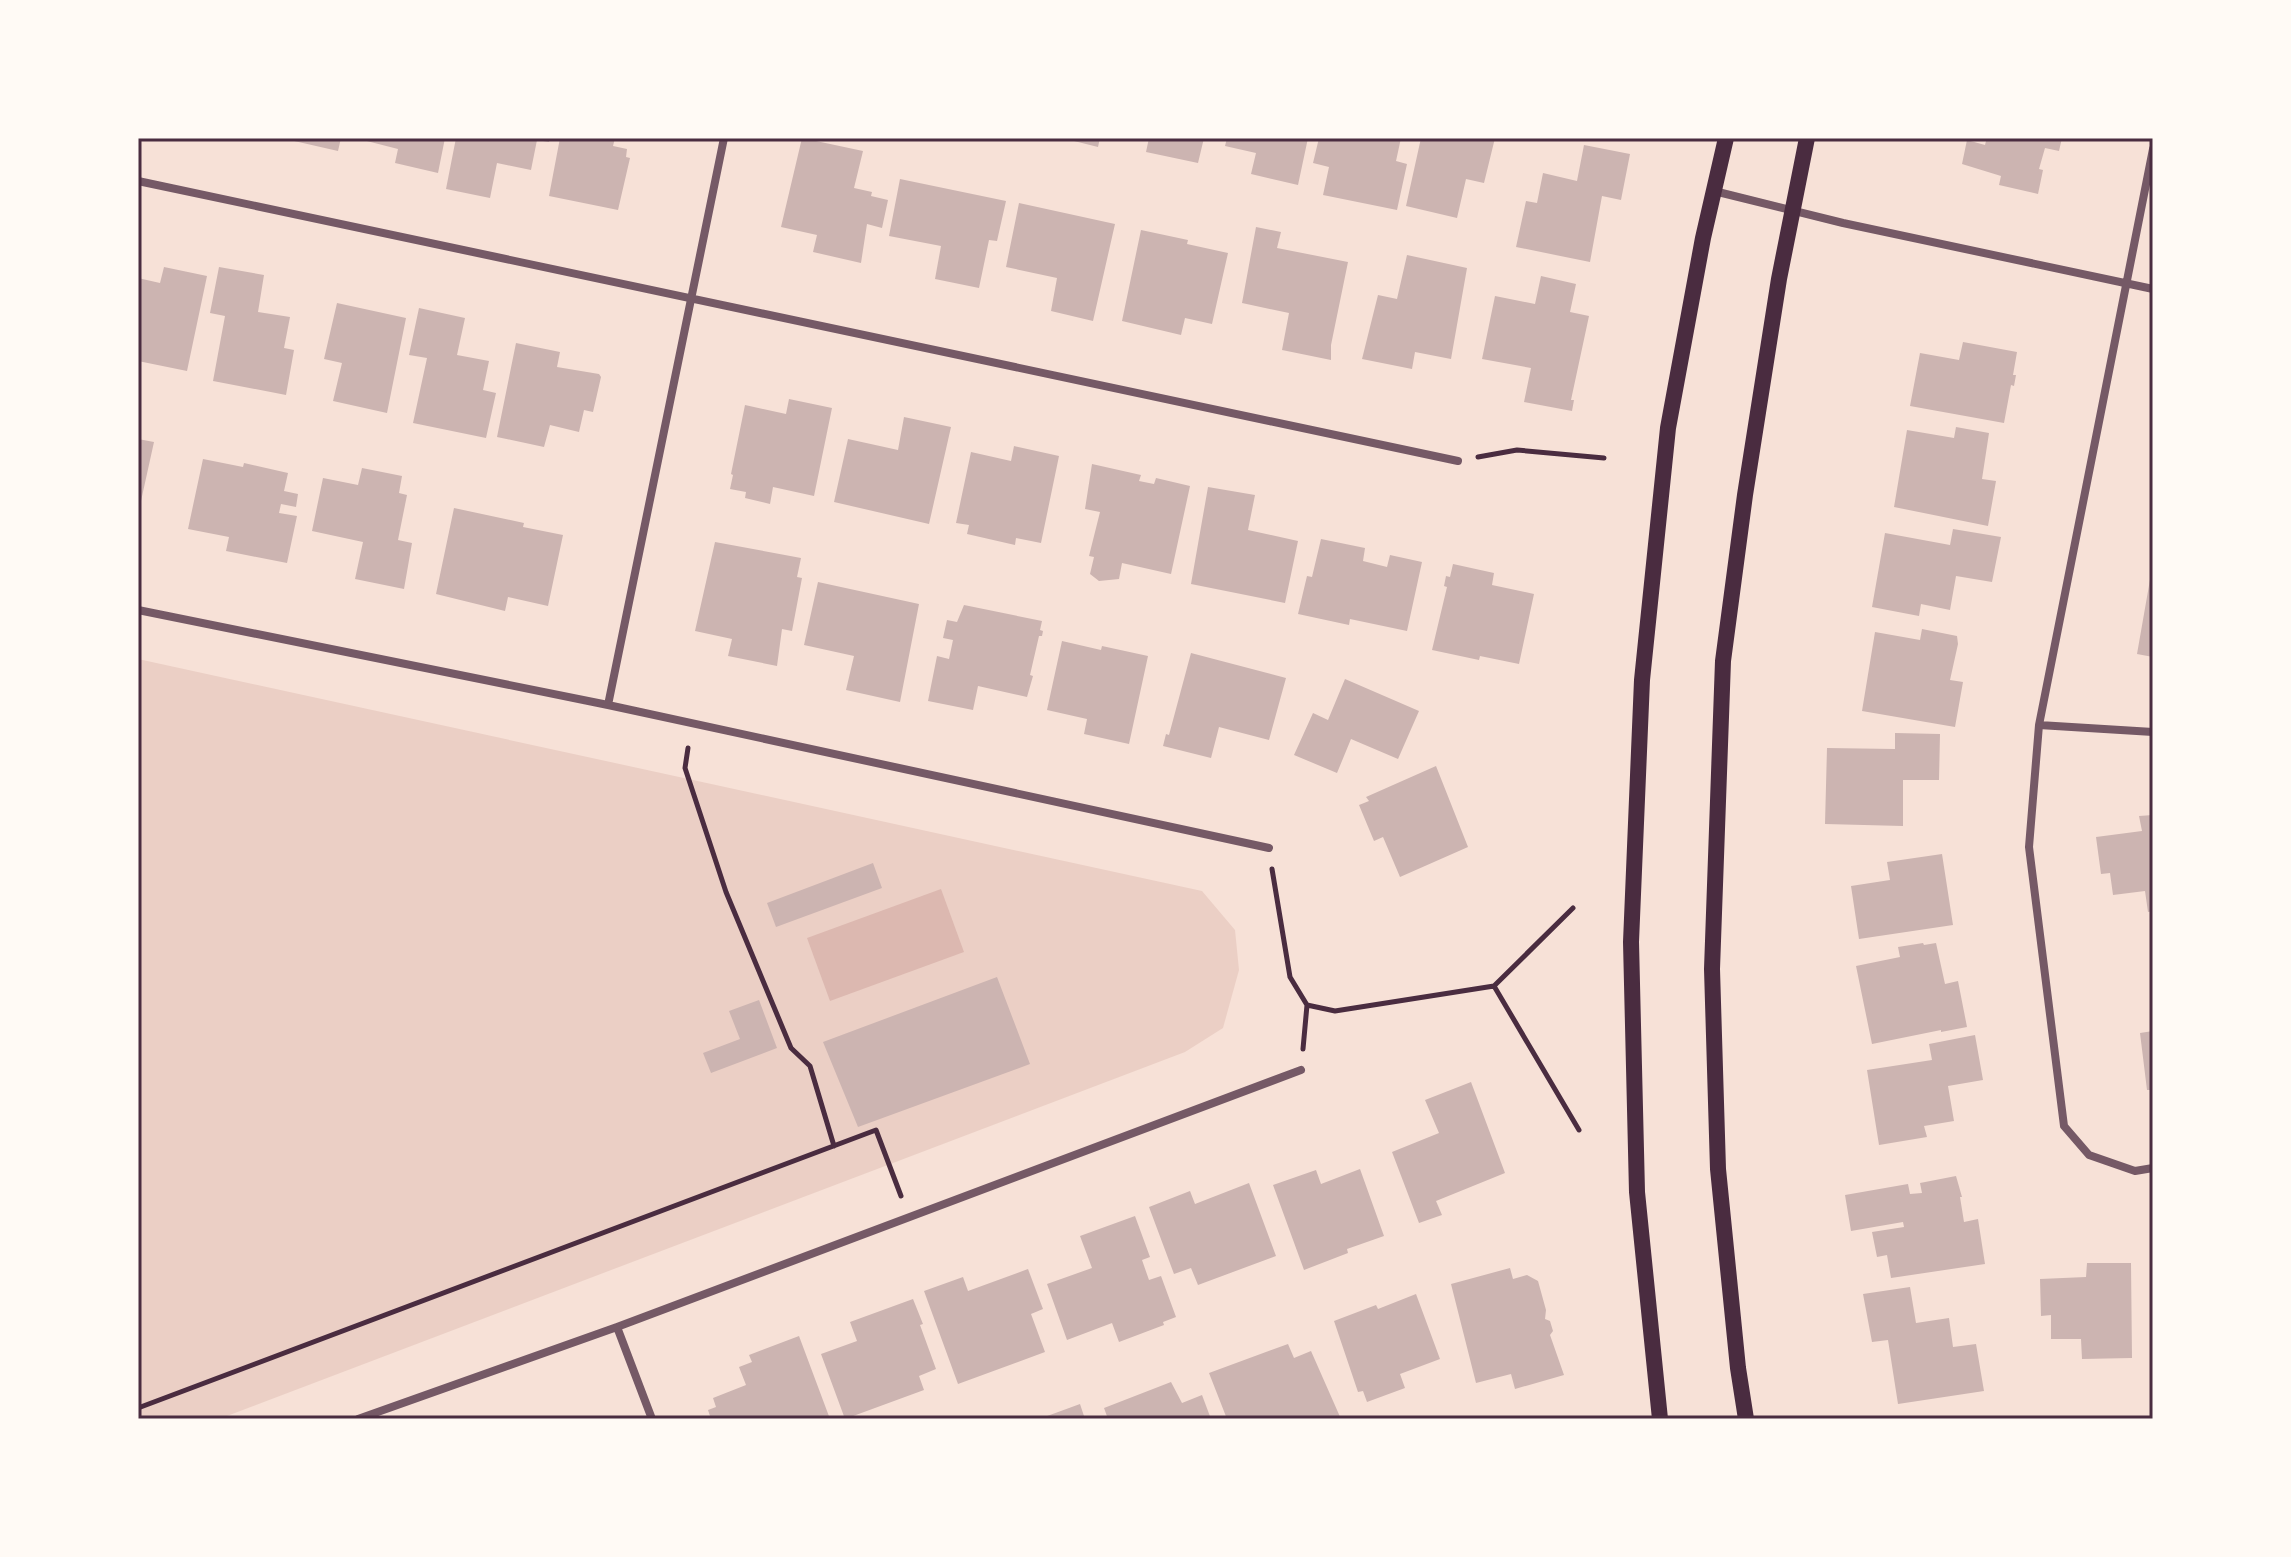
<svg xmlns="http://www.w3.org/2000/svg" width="2291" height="1557" font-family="'Noto Sans',sans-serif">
	<rect width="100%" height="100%" fill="#f7e1d7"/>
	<path fill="#ebcfc5" d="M138,659L1202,891L1235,930L1239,970L1223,1028L1185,1052L219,1419H138Z"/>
	<path fill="#dcb8b0" d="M941,889L964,952L830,1001L807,938Z"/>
	<path fill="#ccb4b1" d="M281,138H341L338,151Z
		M355,138H445L438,173L395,163L398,149Z
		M456,138H550L549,142L537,140L531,170L497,163L490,198L446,189Z
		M560,138H615L613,146L627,149L626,157L630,158L618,210L549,196Z
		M802,138L863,151L854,188L872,192L871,196L888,200L882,228L867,224L861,263L813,252L817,235L781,227Z
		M1062,138H1100L1098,147Z
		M1149,138H1204L1198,163L1146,152Z
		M1227,138H1308L1298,185L1251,174L1256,153L1225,146Z
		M1319,138H1401L1396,161L1407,164L1397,210L1323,195L1329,167L1313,163Z
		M1421,138H1495L1484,183L1466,179L1457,218L1406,206Z
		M1978,138H2062L2059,151L2045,148L2039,169L2043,170L2038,194L1999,185L2001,176L1962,164L1967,140L1985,145L1986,141Z
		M1584,145L1630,154L1621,200L1602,196L1590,262L1516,247L1526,201L1537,203L1543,173L1577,181Z
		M900,179L1006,201L997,241L989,240L979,288L935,279L941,246L889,236Z
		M1019,203L1115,224L1093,321L1051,311L1057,278L1006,267Z
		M1256,227L1281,232L1277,248L1348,262L1331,345V360L1282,350L1289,313L1242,303Z
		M1141,230L1188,240L1187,244L1228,253L1212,324L1185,318L1181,335L1122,321Z
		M1407,255L1467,268L1451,359L1415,352L1412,369L1362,359L1378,295L1397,299Z
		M164,267L207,276L187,371L138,361V278L160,283Z
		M219,267L264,275L258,312L290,317L284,348L294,350L286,395L213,381L225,316L210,313Z
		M1541,276L1576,284L1570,312L1589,316L1571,400H1574L1572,411L1524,402L1531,368L1482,359L1495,296L1535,304Z
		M337,303L406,318L387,413L333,401L342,363L324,359Z
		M419,308L465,318L457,355L489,361L483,390L496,393L486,438L413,423L427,358L409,355Z
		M1963,342L2017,352L2013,375H2016L2014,386L2011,385L2004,423L1910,406L1920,353L1959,360Z
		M516,343L560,352L557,367L599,374L601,377L593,412L584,410L579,432L550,425L544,447L497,437Z
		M789,399L832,408L814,496L773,487L770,504L745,498L746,492L730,489L733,475L731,474L745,405L786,414Z
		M904,417L951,427L929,524L834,502L848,439L898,450Z
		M1956,427L1989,433L1982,479L1996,481L1988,526L1894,507L1907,430L1954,438Z
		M138,439L154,442L139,510H138Z
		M1014,446L1059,456L1041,543L1016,538L1015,545L967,534L969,525L956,523L971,452L1011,461Z
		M203,459L243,467L244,463L288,473L284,491L298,494L296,507L281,504L279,513L297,516L287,563L226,551L229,537L188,529Z
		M1092,464L1141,475L1139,481L1154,484L1156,478L1190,486L1171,574L1122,563L1119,579L1099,581L1090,574L1094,557L1089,556L1100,512L1085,509Z
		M362,468L402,476L399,493L407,495L398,540L412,543L404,589L355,579L363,542L312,531L323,478L358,485Z
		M1208,487L1255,495L1248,530L1298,541L1285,603L1191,584Z
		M454,508L524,523L523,527L563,535L548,606L508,597L505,611L436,594Z
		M1953,529L2001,537L1992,582L1956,576L1950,610L1921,604L1919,616L1872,607L1885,533L1950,545Z
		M1321,539L1365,548L1363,561L1387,567L1390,555L1422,562L1407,631L1350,619L1349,625L1298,614L1307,576L1312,577Z
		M715,542L801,558L797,577L802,578L792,631L782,629L777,666L728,656L732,639L695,631Z
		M1453,564L1494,573L1492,585L1534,594L1519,664L1480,656L1479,660L1432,650L1447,587L1444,586L1446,576L1450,577Z
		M2151,574H2153V657L2137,654Z
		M818,582L919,604L900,702L846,690L854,656L804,645Z
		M964,605L1042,621L1040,630L1043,631L1042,636H1039L1030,675L1033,676L1027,697L978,686L973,710L928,701L937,656L949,659L953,640L943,638L947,620L957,622Z
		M1922,629L1957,636L1958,644L1950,680L1963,682L1955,727L1862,711L1875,632L1920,640Z
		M1062,641L1101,650L1102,646L1148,656L1129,744L1084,734L1087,719L1047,710Z
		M1191,653L1286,678L1269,740L1219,727L1211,758L1163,746L1166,734L1169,735Z
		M1345,679L1419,711L1398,759L1351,739L1337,773L1294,755L1313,713L1328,720Z
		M1895,733L1940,734L1939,780H1903V826L1825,824L1827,748L1895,749Z
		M1436,766L1468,847L1400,877L1383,837L1374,841L1359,805L1369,801L1366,797Z
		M2153,815V911L2148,912L2145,891L2113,895L2110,873L2101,874L2096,837L2142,831L2139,816Z
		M1942,854L1953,925L1859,939L1851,886L1890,880L1887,862Z
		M873,863L882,888L776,927L767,903Z
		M1923,943L1924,945L1936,943L1945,984L1958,981L1967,1027L1941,1032V1030L1872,1044L1856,966L1900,957L1898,947Z
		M997,977L1030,1064L858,1127L823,1042Z
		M759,1000L777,1048L711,1073L703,1053L740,1039L729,1011Z
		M2153,1031V1090H2147L2140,1033Z
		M1975,1035L1983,1080L1948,1086L1954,1121L1924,1126L1927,1137L1879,1145L1867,1070L1932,1060L1929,1044Z
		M1471,1082L1505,1173L1436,1201L1442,1215L1419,1223L1392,1152L1439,1133L1425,1100Z
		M1360,1169L1384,1236L1347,1249L1348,1253L1304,1270L1273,1185L1316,1170L1321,1184Z
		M1956,1176L1962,1197H1960L1964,1222L1978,1219L1985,1264L1891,1278L1887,1255L1877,1257L1872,1232L1904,1227L1903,1222L1851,1231L1845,1195L1908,1184L1910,1194L1922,1193L1920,1183Z
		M1249,1183L1276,1256L1198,1285L1191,1268L1174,1274L1149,1207L1190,1191L1195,1204Z
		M1135,1216L1150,1257L1142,1260L1149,1280L1161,1276L1176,1317L1163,1322L1164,1325L1119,1342L1112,1323L1067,1340L1047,1284L1092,1268L1080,1236Z
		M2087,1263H2131L2132,1358L2082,1359L2081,1339H2051V1315L2041,1316L2040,1279L2086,1277Z
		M1510,1268L1513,1279L1527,1275L1538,1281L1546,1310L1545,1319L1550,1321L1553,1331L1550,1335L1564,1375L1515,1389L1511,1374L1476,1383L1451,1284Z
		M1028,1269L1043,1309L1031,1314L1045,1352L958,1384L924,1291L963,1277L968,1291Z
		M1910,1287L1916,1323L1949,1318L1953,1347L1976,1344L1984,1391L1898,1404L1888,1340L1872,1342L1863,1294Z
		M1416,1294L1440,1359L1400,1374L1405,1388L1367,1402L1363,1391L1358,1392L1334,1321L1376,1305L1378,1309Z
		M913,1299L923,1324L920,1325L936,1369L919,1376L924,1390L845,1419L821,1354L857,1341L850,1322Z
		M799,1336L830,1419H711L708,1410L716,1407L713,1398L746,1385L739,1367L752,1362L749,1355Z
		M1288,1344L1294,1358L1311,1351L1341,1419H1227L1209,1373Z
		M1171,1382L1182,1403L1202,1395L1211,1419H1108L1104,1408Z
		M1080,1404L1085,1419H1039Z"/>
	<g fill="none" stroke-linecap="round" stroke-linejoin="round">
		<path stroke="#4a2c40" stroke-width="5" d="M1478,457L1517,450L1604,458
			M688,748L685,768L726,892L791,1048L810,1066L834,1146
			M1272,869L1290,977L1307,1005
			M1573,908L1494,986L1579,1130
			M1303,1049L1307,1005L1335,1011L1494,986
			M138,1408L876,1130L901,1196"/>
		<path stroke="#755966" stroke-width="8" d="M2153,149L2039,725L2029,847L2064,1126L2089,1155L2135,1171L2153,1168
			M138,181L1458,461
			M1714,191L1843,223L2153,289
			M138,610L608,705L1269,848
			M608,705L724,138
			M2039,725L2153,732
			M617,1327L652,1419
			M358,1419L617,1327L1301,1070"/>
		<path stroke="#4a2c40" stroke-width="16" d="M1660,1419L1637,1192L1631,942L1642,680L1668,428L1703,238L1726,138
			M1746,1419L1738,1368L1718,1169L1712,969L1723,661L1745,495L1779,279L1807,138"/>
	</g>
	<rect width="2291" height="1557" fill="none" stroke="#fffaf5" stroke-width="280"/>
	<rect x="140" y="140" width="2011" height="1277" fill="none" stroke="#4a2c40" stroke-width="3"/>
</svg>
